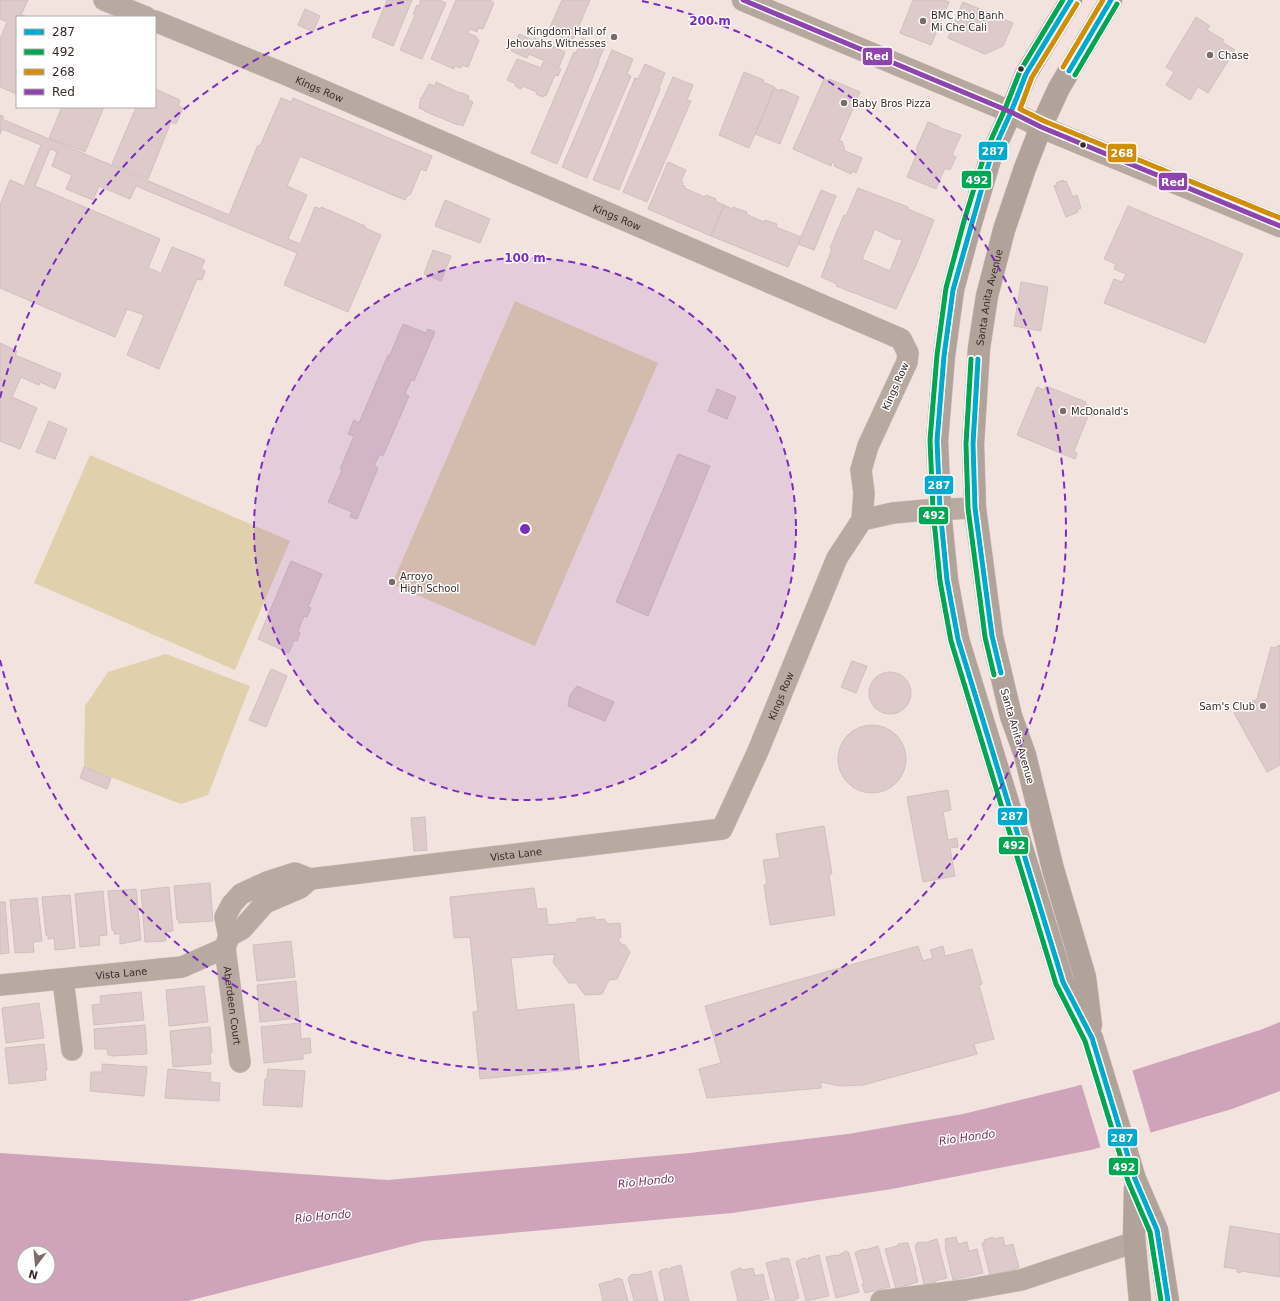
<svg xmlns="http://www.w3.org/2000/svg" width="1280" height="1301" font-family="'DejaVu Sans',sans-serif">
	<rect width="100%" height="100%" fill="#f3e3de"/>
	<path fill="#e0d0ac" d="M515,301L658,363L535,646L392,584Z
		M90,455L290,541L235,670L34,583Z
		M166,654L250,686L208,795L181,804L84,767L85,706L108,672Z"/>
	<path fill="#cfa3ba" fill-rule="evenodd" d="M1280,1022V1091L1232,1109L1091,1150L892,1189L732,1213L424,1241L188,1301H0V1153L388,1180L690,1153L848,1134L963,1114L1073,1087L1134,1070L1260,1030ZM24,1253H48V1277H24Z"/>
	<path fill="#f3e3de" d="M1132,1069L1151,1134L1101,1149L1081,1083Z"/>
	<path fill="#decaca" stroke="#cec0bf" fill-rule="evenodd" d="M0,0H28L21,15L27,17H17V94L0,87V39L7,22L0,19Z
		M387,0H412L393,46L372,37Z
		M421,0H439L446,3L422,59L400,50L415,15L413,14L417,5L419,6Z
		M456,0H490L494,3L483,29L478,28L477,32L470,29L468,33L477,37L476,39L479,40L468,67L462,65L461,68L455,66L454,69L431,59Z
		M562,0H590L571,44L547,34Z
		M913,0H944L949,2L931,45L900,33Z
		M963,2L1013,23L1003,46L985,54L948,38Z
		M305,9L320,16L313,32L298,25Z
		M1196,17L1210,26L1207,30L1224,40L1222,42L1235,50L1208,93L1198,87L1190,100L1166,85L1174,72L1166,67Z
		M519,34L533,40L534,38L565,52L559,67L529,54L527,58L511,51Z
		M582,38L604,48L598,62H599L557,164L531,153L574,52L576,53Z
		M612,50L633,59L627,74L631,76L587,178L562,167Z
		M517,59L541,68L543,62L561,69L558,76L555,75L546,96L544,95L543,97L536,94L537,92L522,86L521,89L515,86L516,84L507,80Z
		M645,64L665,73L659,88L660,89L619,190L593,180L635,78L638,79Z
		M744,72L764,80L763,82L775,87L749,148L719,135Z
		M673,77L693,85L687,100L691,101L647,202L623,192Z
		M824,79L829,81V79L860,92L839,141H842L845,151L862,158L856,173L852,171L851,174L834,166L835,164L832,162L831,166L793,149Z
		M436,82L460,93V92L469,96L468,100L473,102L463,126L458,124V125L424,111V110L419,108L421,97L423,98V95L429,84L435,86Z
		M774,88L781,91V89L799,97L780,144L755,134Z
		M155,89L180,100L178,106L183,108L176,124L171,122L148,179L112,164L136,107H155Z
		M281,98L291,102L293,98L432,156L426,171L421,169L410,195H408L405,200L300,156L287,186L307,195L288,239L300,244L315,207L321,209V207L365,226V228L381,235L348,312L284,285L297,253L136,186L130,199L99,186L93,200L66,189L72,175L52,166L57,152L50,149L35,186L160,239L148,268L161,273L172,247L205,260L201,269L205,271L202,280L197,279L159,369L127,355L144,315L127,309L115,337L0,288V205L10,180L24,186L41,145L2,129L0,134V115L4,117L2,119L229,215L258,145L260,146Z
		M62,107H104L85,152L49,138Z
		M928,122L940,127V128L961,135L952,155L956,157L950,170L945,168L936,189L907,177L918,151L916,150L918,145Z
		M668,162L686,170L681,181L683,182L682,185L685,186L684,188L705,197L706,195L716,199L715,201L724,205L711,236L648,209Z
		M1063,180V182L1066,181L1073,197L1077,195L1081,208L1077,210L1078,212L1066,217L1054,186L1057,185L1056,183Z
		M858,188L908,207V209L934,220L917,263L896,309L836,286L837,284L821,277L832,249L830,248L844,215L846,216ZM875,229L897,240V238L902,240L890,271L862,259Z
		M821,190L836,196L814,250L798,244Z
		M445,200L490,219L480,243L435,226Z
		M724,205L732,209L733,207L747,212L746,214L764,222L765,220L777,224L776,227L801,237L788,267L711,236Z
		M1128,206L1243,254L1205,343L1104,303L1114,279L1122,282L1126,274L1114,269L1116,264L1104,259Z
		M433,250L451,256L441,281L424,274Z
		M1021,282L1048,287L1041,331L1014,326Z
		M403,324L426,333L428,329L435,332L414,381L411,380L405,394L409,396L383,456L380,454L374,466L378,468L357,519L350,517L352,512L328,502L342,470L340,469L354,436L348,434L354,420L359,423L388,355H390Z
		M0,343L17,351L15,355L61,374L55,389L40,382L39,385L21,377L12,397L37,408L20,449L0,441Z
		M1046,386L1086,402L1085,404L1096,409L1093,416L1089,414L1074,451L1077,453L1075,459L1017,435L1037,387L1044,390Z
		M717,389L736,397L727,419L708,411Z
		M49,421L67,429L55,459L36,452Z
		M678,454L710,466L648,616L616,602Z
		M291,561L322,574L308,607L311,608L307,617L304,616L298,631L300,633L297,641L294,640L289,653L258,639Z
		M1280,645V765L1267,772L1234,713L1257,699L1271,647L1274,648Z
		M852,661L867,666L856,693L841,687Z
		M271,669L287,676L266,727L249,720Z
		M869 693a21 21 0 1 1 42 0a21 21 0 1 1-42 0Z
		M577,686L614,702L605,721L568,706L570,695Z
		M838 759a34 34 0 1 1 68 0a34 34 0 1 1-68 0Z
		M84,767L111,778L107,789L80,778Z
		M948,790L951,810L943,812L948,840L957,838L958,847L950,848L955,876L923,882L907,797Z
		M425,817L427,850L414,851L411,818Z
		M824,826L832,874H829L835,915L770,925L764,885L767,884L763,860L780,858L776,834Z
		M210,883L213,921L179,923V920H177L174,886Z
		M169,887L173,931L165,932L166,941L145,942L141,890Z
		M534,888L537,909L546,908L548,925L577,922V919L595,917V920L604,919L608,924L620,923L621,937L618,939L622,945L624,944L630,952L617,979L609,980L602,994L585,995L576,983H569L553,962L555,954L511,958L517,1010L574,1004L580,1069L480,1079L473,1012L478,1011L470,937L454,938L450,897Z
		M136,889L141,940L120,944V934H114V930H112L108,891Z
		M103,891L107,935L99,936L100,945L80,947L75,894Z
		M70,895L75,948L55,950L54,938L48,939V935H46L42,897Z
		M37,898L42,941L33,942L34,952L15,953L10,900Z
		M0,902H5L9,953L0,954Z
		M291,941L295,977L257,981L253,945Z
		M918,946L923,961L933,958L930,950L943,946L945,956L972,949L982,984L979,985L994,1039L974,1044L977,1054L863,1085L840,1086L821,1082V1088L707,1098L699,1069L721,1063L705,1006Z
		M296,981L299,1018L260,1022L257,985Z
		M204,986L208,1022L169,1026L166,990Z
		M141,992L144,1020L94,1025L92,1005L101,1004L100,996Z
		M39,1003L44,1038L6,1043L2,1008Z
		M300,1023L301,1039L310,1038L311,1053L303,1054V1059L264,1063L261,1027Z
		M145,1025L147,1054L112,1056V1055H108L107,1049H95L94,1029Z
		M210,1027L212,1052L210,1053L211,1064L173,1067L170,1031Z
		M44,1044L47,1070L45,1071L46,1080L9,1084L5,1048Z
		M102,1064L147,1067L144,1096L90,1091L91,1072H102Z
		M168,1069L211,1073L210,1082L220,1083L219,1101L165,1098Z
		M268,1069L305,1071L302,1107L263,1105L265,1079H267Z
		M1230,1226L1280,1234V1277L1241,1271L1240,1273L1237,1272V1269L1224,1267Z
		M956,1237L958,1244L967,1242L969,1251L977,1249L983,1273L953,1280L945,1247H946L945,1239Z
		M993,1237L994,1239L1003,1237L1005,1246L1013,1244L1019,1268L990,1276L982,1243L985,1242L984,1240Z
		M937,1239L947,1278L935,1281V1283L924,1284L915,1246L916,1245L917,1243L923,1242L924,1243Z
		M905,1243H908L916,1271H915L918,1282L896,1289L885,1249L898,1246V1244Z
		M878,1246L890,1287L865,1293L862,1284H864L855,1253L858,1251L864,1249L865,1250Z
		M846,1251L849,1253L859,1292L836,1298L826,1257L836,1255L837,1256Z
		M819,1255L829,1296L806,1301L796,1262L804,1258L806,1259H809L808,1258Z
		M786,1258L789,1259L799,1298L792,1301H776L766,1263L777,1260V1262L779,1261L780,1259Z
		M681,1265L689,1301H665L659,1273L661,1270L667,1268L669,1270L670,1269V1268Z
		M740,1268L743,1270L753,1268L755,1276L763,1274L769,1299L758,1301H738L731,1272Z
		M651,1271L658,1301H634L628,1278L631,1275L636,1274L638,1275Z
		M619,1278L621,1280L622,1279L628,1301H603L599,1284L610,1281V1282L613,1280Z"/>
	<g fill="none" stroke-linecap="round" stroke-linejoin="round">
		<g stroke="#ccbfbb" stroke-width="22">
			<g id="street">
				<path d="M104,0L146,17"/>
				<path id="s1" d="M155,21L287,75L901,339L908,353L907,362L868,446L861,470L864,493L862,520"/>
				<path d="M229,936L242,929L265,903L300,888L310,879"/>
				<path id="s2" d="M225,948L240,1062"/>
				<path d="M63,980L72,1050"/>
				<path id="s3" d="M0,985L182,967L225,948L229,936L225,917L232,904L241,894L267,882L295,873L310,879L722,829L758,751L837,558L862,520L893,513L926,510L975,508"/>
				<path d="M881,1301L965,1290L1021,1280L1135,1242"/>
			</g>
		</g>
		<g stroke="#ccbfbb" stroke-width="23">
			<path id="secondary" d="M743,0L1011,112L1041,127L1280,226"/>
		</g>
		<g stroke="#ccbfbb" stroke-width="23">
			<g id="primary">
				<path d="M1071,0L1026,74L1011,112L991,156L971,223L953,290L944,356L937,441L940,509L947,580L958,639L1063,982L1092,1038L1135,1179L1157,1230L1168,1301"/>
				<path id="s4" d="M1091,1025L1085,977L1053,869L1025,755L1011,716L992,636L975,508L973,444L979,348L987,296L1004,230L1025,168L1041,127L1059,88L1111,0"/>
				<path d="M1135,1189L1134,1236L1140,1301"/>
			</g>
		</g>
		<use href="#street" stroke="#b8aaa1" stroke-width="21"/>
		<use href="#secondary" stroke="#b7a89d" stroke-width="22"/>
		<use href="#primary" stroke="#b2a39a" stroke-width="22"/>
		<g stroke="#fff" stroke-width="8">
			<path id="bus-1" d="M1071,0L1026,74L1011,112L991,156L953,290L944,356L937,441L940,509L947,580L958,639L1063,982L1092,1038L1135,1179L1157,1230L1168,1301
				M1069,71L1111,0
				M978,359L973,444L975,508L992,636L1001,673"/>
		</g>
		<g stroke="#fff" stroke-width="8">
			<path id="bus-2" d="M1063,0L1020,71L1005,109L985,153L964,221L946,288L937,355L930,440L933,510L940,581L951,641L1056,984L1085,1041L1128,1181L1150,1232L1161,1301
				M1075,75L1117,4
				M971,359L966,444L968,508L985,637L994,675"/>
		</g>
		<g stroke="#fff" stroke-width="8">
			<path id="bus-3" d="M1077,4L1032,77L1020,109L1044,121L1280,218
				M1063,67L1103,0"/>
		</g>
		<g stroke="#fff" stroke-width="8">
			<path id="bus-4" d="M743,0L1011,112L1041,127L1280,226"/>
		</g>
		<use href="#bus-1" stroke="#00a9ce" stroke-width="5"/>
		<use href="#bus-2" stroke="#00a651" stroke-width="5"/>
		<use href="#bus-3" stroke="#d18e08" stroke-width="5"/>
		<use href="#bus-4" stroke="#8e44ad" stroke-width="5"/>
	</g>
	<circle cx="525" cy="529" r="271" fill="#7b2cbf" fill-opacity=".12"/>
	<g fill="none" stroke="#7b2cbf" stroke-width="2" stroke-dasharray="7 5">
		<circle cx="525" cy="529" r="271"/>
		<path d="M0 398A541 541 0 0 1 408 1M642 1A541 541 0 1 1 0 660"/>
	</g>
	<g fill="#7a6c68" stroke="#fff" stroke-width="1.5">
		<circle cx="923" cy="21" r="4"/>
		<circle cx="614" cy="37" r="4"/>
		<circle cx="1210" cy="55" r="4"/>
		<circle cx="844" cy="103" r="4"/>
		<circle cx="1063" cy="411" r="4"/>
		<circle cx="392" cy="582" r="4"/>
		<circle cx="1263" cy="706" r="4"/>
	</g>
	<g fill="#392c28" stroke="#fff" stroke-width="1.5">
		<circle cx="1021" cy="69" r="3.5"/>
		<circle cx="1083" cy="145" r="3.5"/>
	</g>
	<g text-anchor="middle" stroke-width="3" stroke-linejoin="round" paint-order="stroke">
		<g font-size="10" fill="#392c28" stroke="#fff" text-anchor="start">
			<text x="931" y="19">BMC Pho Banh<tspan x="931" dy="12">Mi Che Cali</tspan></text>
			<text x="606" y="35" text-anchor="end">Kingdom Hall of<tspan x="606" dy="12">Jehovahs Witnesses</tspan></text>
			<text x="1218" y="59">Chase</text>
			<text x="852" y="107">Baby Bros Pizza</text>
			<text x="1071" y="415">McDonald's</text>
			<text x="400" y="580">Arroyo<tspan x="400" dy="12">High School</tspan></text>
			<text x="1255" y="710" text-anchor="end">Sam's Club</text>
		</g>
		<g font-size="10" fill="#392c28" stroke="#fff">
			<text dy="4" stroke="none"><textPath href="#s1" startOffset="178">Kings Row</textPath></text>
			<text dy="4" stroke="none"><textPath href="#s1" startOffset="502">Kings Row</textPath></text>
			<text dy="4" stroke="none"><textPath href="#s4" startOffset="743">Santa Anita Avenue</textPath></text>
			<text transform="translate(895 386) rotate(-66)" y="4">Kings Row</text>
			<text dy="4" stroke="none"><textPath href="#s3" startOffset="925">Kings Row</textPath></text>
			<text transform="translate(1018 736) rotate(74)" y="4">Santa Anita Avenue</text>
			<text dy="4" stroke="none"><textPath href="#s3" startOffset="572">Vista Lane</textPath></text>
			<text dy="4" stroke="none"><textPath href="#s3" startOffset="122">Vista Lane</textPath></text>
			<text dy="4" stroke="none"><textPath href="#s2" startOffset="58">Aberdeen Court</textPath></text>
		</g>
		<g font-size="11" font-style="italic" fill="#73305f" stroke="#fff">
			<text transform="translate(967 1137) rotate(-8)" y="4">Rio Hondo</text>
			<text transform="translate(646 1181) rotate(-6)" y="4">Rio Hondo</text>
			<text transform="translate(323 1216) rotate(-5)" y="4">Rio Hondo</text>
		</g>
	</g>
	<circle cx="525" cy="529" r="6" fill="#7b2cbf" stroke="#fff" stroke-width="2"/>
	<g font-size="12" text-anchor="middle" font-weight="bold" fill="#7b2cbf" stroke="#fff" stroke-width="3" stroke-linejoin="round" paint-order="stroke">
		<text x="710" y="25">200 m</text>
		<text x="525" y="262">100 m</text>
	</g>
	<g stroke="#fff" stroke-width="1.5">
		<rect x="862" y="47" width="31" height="19" rx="4" fill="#8e44ad"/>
		<rect x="978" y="141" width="30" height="20" rx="4" fill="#00a9ce"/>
		<rect x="1107" y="143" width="30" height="20" rx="4" fill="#d18e08"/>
		<rect x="961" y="170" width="31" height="19" rx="4" fill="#00a651"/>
		<rect x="1158" y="172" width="30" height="19" rx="4" fill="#8e44ad"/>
		<rect x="924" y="475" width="30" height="20" rx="4" fill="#00a9ce"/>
		<rect x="918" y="506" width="31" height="19" rx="4" fill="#00a651"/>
		<rect x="997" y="807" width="31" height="19" rx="4" fill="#00a9ce"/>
		<rect x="998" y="836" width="31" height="19" rx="4" fill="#00a651"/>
		<rect x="1107" y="1128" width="31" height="19" rx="4" fill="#00a9ce"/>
		<rect x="1108" y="1157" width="31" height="19" rx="4" fill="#00a651"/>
	</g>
	<g font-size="11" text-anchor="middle" font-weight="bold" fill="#fff">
		<text x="877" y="60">Red</text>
		<text x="993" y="155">287</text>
		<text x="1122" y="157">268</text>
		<text x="977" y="184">492</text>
		<text x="1173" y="186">Red</text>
		<text x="939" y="489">287</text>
		<text x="934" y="519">492</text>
		<text x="1012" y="820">287</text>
		<text x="1014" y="849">492</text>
		<text x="1122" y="1142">287</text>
		<text x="1124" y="1171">492</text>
	</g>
	<rect x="16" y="16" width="140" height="92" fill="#ffffff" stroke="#b0aba9"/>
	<rect x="24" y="29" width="20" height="6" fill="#00a9ce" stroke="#b0aba9"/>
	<text x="52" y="36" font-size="12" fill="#392c28">287</text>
	<rect x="24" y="49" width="20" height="6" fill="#00a651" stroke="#b0aba9"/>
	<text x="52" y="56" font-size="12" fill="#392c28">492</text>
	<rect x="24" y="69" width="20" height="6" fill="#d18e08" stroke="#b0aba9"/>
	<text x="52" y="76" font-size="12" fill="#392c28">268</text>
	<rect x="24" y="89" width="20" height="6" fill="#8e44ad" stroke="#b0aba9"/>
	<text x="52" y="96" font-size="12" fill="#392c28">Red</text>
	<g transform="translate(36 1265) rotate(196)"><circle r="19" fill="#ffffff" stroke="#b0aba9"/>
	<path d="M0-3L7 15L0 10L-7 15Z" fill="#7a6c68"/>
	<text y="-6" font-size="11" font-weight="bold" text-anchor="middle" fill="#392c28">N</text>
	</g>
</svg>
